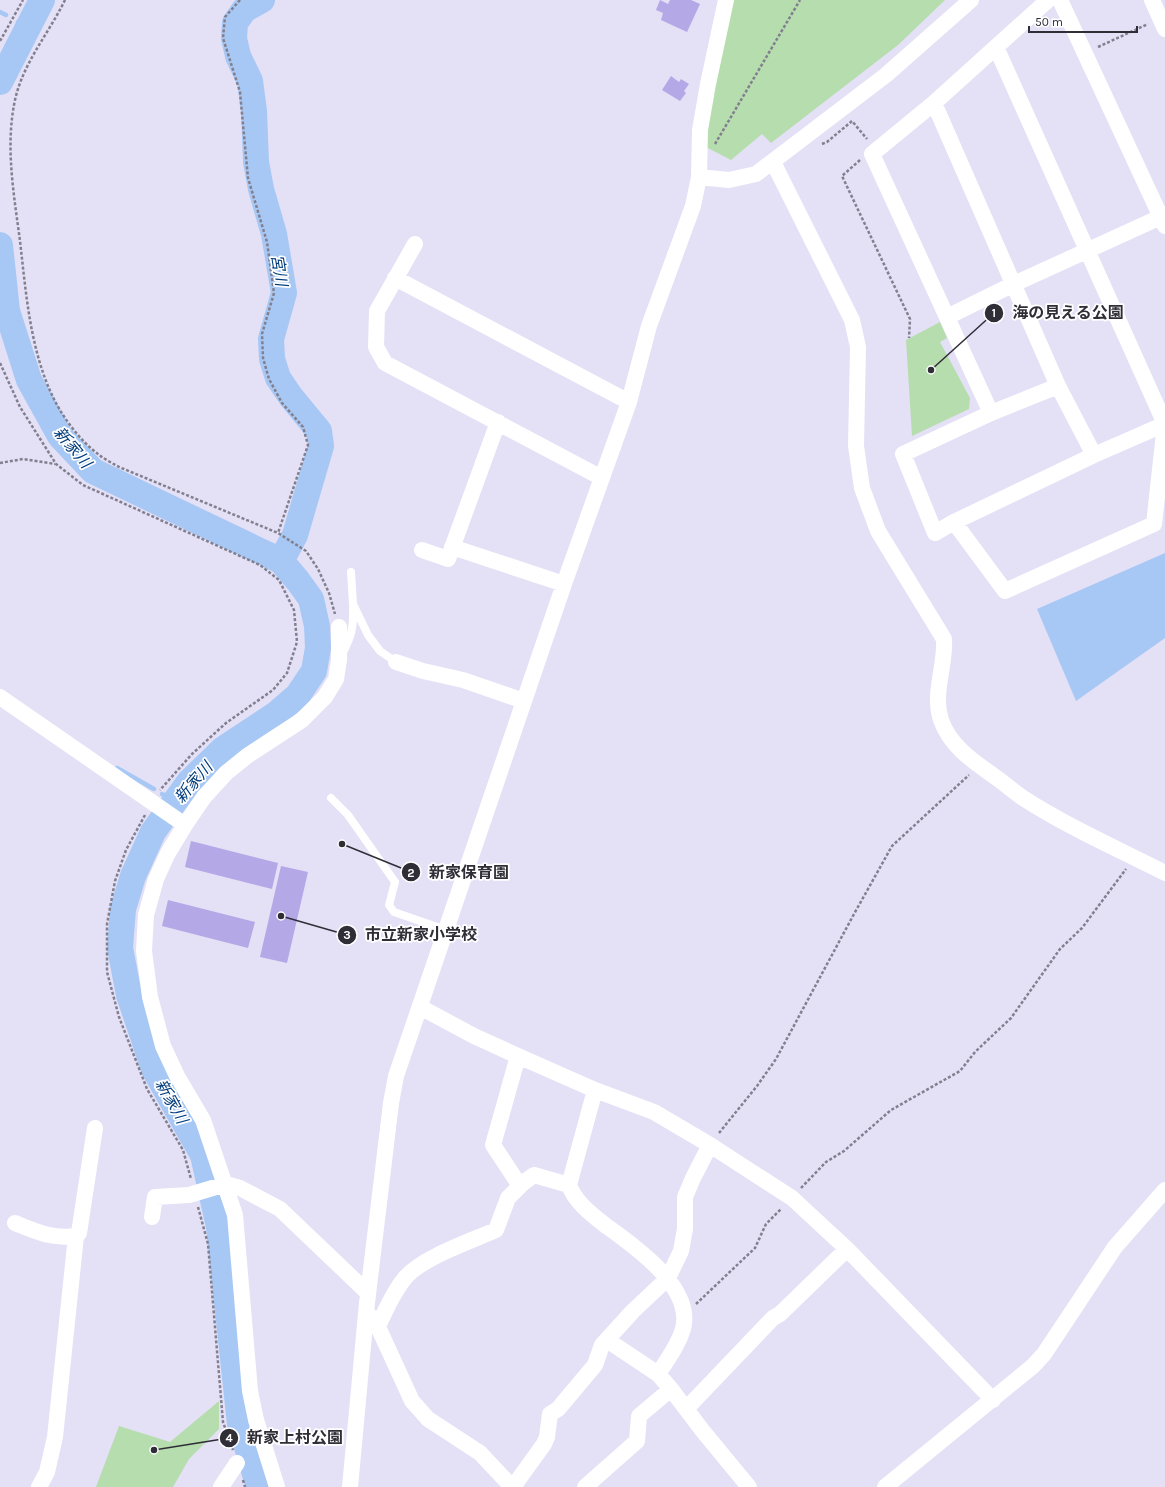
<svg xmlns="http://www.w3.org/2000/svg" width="1165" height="1487" font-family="Karla,'Noto Sans JP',sans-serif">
	<rect width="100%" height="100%" fill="#e4e0f6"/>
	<path fill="#b6ddad" d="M733,0H945L898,45L771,143L762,134L731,160L704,146L719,61Z
		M940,322L947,338L940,342L970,398L969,409L912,436L906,340Z
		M219,1401V1429L189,1459L173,1487H96L119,1426L170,1442Z"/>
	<path fill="#a7c8f5" d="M1165,553V638L1076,701L1037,609Z"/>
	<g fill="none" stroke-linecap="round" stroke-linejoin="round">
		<path stroke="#a7c8f5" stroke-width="4.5" d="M0,12L6,15
			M18,22L28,28
			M117,768L154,789
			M162,794L175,801"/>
		<path stroke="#a7c8f5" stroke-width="26" d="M262,0L244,10L235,23L234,38L238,56L250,81L254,111L256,162L261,189L274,234L284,293L271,339L272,359L278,378L291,397L319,431L321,446L295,535L281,561
			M0,82L42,0
			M0,245L7,311L29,380L60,436L93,471L281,561L298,581L311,599L317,626L318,648L314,671L298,695L276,714L223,749L189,782L168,811L153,832L133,876L123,909L120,948L129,995L154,1069L203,1155L219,1227L240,1424L259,1487"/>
	</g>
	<path fill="#b4a8e7" d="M660,0L668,4L670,0H691L700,4L687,32L661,20L663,13L656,10Z
		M671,76L679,82L681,79L689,84L684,91L686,93L680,101L662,90Z
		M191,841L278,863L272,889L185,867Z
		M281,866L308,872L287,963L260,957Z
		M168,900L255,922L248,948L162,926Z"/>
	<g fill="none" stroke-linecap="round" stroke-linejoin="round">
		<path stroke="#827f8e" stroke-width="2.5" stroke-dasharray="3 2" stroke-linecap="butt" d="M65,0C49,33 23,63 15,100C5,146 14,195 20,241C26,293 30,348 52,395C61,415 80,441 98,454C104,459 112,463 119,467L278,533L306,551L318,569L329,593L335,614
			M240,0L225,17L223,38L240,92L248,178L267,242L274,293L262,334L263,358L269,379L282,403L303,427L308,445L278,533
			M0,41L23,0
			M1098,47L1148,24
			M715,144L800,0
			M822,144L827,142L852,121L867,139
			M860,160L842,176L910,319L909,338
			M0,363L20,407L56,464L83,485L260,565L279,580L294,610L297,642L287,673L273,690L226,723L192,754L160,790
			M0,463L23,459L55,464
			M145,815L126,850L115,881L107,924V972L119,1017L147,1089L183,1150L191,1179
			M719,1133L757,1086L776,1059L854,914L892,846L969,775
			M801,1188L826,1162L844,1151L891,1110L960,1071L975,1052L1011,1018L1060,949L1082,928L1126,869
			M198,1207L208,1244L223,1422L233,1450
			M696,1304L755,1248L766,1224L781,1209
			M243,1480L245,1487"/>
		<path stroke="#fff" stroke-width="8" d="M351,572L353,604L368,635L380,651L396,662
			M342,654C351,638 354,627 353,608
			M331,798L348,815L395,882L389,905L394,912L446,930"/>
		<path stroke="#fff" stroke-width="16" d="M1060,0L1165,226
			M1152,0L1165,29
			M934,103L1058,386L1094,455
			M773,162L852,320L858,347L856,446L862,488L878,531L944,639C946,665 932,694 941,720C950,746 973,761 994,776C1004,783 1013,791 1023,798C1068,827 1118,849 1165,873
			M699,177L729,180L756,174L886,75L971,0
			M415,244L377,311L376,347L385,363L602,478
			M395,278L629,402
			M947,317L1014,284L1165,215
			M1058,386L991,413L903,454L935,533L954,522L1094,455L1165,424
			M991,413L872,154L934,103L1048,0
			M954,522L1005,591L1154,524L1165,424L996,47
			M452,547L564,584
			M422,550L448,559L498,422
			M396,662L423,671L463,680L524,701
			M0,697L185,825
			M420,1007L474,1036L518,1056L595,1090L654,1112L710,1145L792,1198L847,1249L993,1400
			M518,1056L493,1145L520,1186
			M595,1090L569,1185C575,1202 591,1214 605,1225C634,1246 694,1287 683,1329C678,1346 667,1360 658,1374
			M152,1217L155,1197L189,1195L226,1184L240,1188L280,1209L368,1293
			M15,1223C37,1232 52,1239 76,1236L79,1233L95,1128
			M374,1318L412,1401L428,1419L480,1453L512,1487
			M378,1326C386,1310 393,1292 405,1278C421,1258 471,1241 496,1230L508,1198L523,1183L534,1175L569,1185
			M607,1340L658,1374L671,1389L702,1430L749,1487
			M686,1409L773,1318L780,1314L847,1249
			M39,1487L47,1472L55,1437L76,1236
			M221,1487L237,1463
			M277,1487L256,1420L250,1391L235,1215L203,1120L177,1076L163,1046L150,997L144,951L146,915L156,879L168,853L185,825L204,797L226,773L247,756L302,720L325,697L336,679L339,660V627
			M350,1487L367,1303L391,1103L396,1076L564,584L629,402L649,326L693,206L699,177L700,130L708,84L726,0
			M513,1487L544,1444L547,1437L550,1414L558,1409L595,1365L602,1345L633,1311L668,1278L681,1251L685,1229V1197L693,1178L710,1145
			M585,1487L637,1441L639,1416L671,1389
			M885,1487L1033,1366L1044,1354L1115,1247L1165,1190"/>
	</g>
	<g text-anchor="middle" stroke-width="3.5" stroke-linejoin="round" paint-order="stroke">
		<g font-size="16" font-style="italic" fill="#033d7c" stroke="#fff">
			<text transform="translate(280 270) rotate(81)" y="6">宮川</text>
			<text transform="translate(73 447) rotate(50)" y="6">新家川</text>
			<text transform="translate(193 782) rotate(-49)" y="6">新家川</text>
			<text transform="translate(172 1101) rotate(61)" y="6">新家川</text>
		</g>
	</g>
	<path fill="none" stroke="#2f2d36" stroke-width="1.5" d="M931 370L994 313M342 844L411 872M281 916L347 935M154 1450L229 1438"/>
	<g fill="#2f2d36" stroke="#fff" stroke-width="1.5">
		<circle cx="931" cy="370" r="4"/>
		<circle cx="342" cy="844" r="4"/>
		<circle cx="281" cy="916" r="4"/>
		<circle cx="154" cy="1450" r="4"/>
		<circle cx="994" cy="313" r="10"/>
		<circle cx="411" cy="872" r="10"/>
		<circle cx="347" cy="935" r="10"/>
		<circle cx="229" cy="1438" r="10"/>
	</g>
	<g font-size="12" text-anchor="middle" font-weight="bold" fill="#fff">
		<text x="994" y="317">1</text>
		<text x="411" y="877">2</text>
		<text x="347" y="939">3</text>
		<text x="229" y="1442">4</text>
	</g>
	<g font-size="16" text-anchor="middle" font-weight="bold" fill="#2f2d36" stroke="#fff" stroke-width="3.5" stroke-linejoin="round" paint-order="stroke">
		<text x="1068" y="318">海の見える公園</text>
		<text x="469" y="878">新家保育園</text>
		<text x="421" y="940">市立新家小学校</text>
		<text x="295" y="1443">新家上村公園</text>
	</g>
	<path d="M1029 26v6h108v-6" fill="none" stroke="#2f2d36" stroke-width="2"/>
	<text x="1035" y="26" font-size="12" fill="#2f2d36" stroke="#ffffff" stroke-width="3" paint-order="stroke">50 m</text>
</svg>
